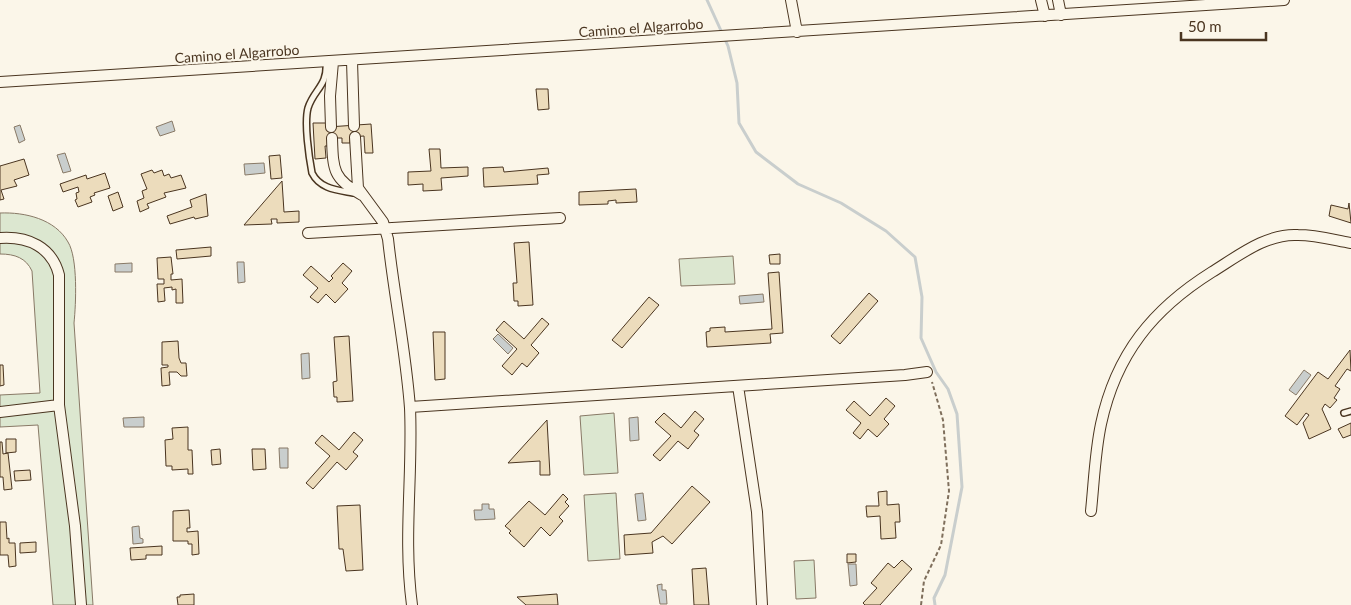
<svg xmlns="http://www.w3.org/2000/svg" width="1351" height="605" font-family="Lato,sans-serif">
	<rect width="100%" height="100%" fill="#fbf6e9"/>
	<path fill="#dce7d0" stroke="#887966" d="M0,213C25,212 55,219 68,242C78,258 76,304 74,323L93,605H53L38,425L0,427V395L40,393L32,271C26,258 15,254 0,254Z
		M733,256L735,284L681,286L679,259Z
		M614,413L618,473L584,475L580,416Z
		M616,493L620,559L588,561L584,495Z
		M814,560L816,598L796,599L794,561Z"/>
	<path fill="#c9cecd" stroke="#887966" d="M172,121L175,131L160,136L156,127Z
		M20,125L25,140L19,143L14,127Z
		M65,153L71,171L63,173L57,155Z
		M264,163L265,173L245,175L244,164Z
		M237,262H244L245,282L238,283Z
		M132,263V272H115V264Z
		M763,294L764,302L740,304L739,296Z
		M498,334L513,348L508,354L493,339Z
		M309,353L310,378L302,379L301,354Z
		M1304,370L1311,375L1296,395L1289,390Z
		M144,417V427H124L123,418Z
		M638,417L639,440L630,441L629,418Z
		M279,448H288V468H280Z
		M643,493L646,520L638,521L635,494Z
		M482,504H489V509H494L495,519L475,520L474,510H482Z
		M139,526L140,538L143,539V543L133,544L132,527Z
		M848,564H856L857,585L850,586Z
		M662,584V590H666L667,604H660L657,585Z"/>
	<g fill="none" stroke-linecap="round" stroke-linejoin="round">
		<path stroke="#c9cecd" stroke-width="3" d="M707,0L728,46L737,83L739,123L756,152L798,184L841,203L886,231L915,257L922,297L921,338L936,372L948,389L957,414L962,487L945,575L934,598L935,605"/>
	</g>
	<path fill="#ecdcbc" stroke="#4a3520" d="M536,89H548L549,109L538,110Z
		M313,123H327L328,127L371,124L373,153H365L364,136L350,137V143H342V138H328L329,146H325L326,158L315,159Z
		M429,149H440L441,168L468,167V176L441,178L442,190L423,191V184L408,185V172L431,171Z
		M280,155L282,178L271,179L269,156Z
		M24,159L29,175L14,180L17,186L1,190L4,199L0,200V166Z
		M503,167L504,172L548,168L549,174L537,175L538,184L484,187L483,168Z
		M152,170L154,173L162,170L164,176L169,174L171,178L181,175L186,188L164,193L166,197L147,204L149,208L140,212L137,201L144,198L142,191L147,189L141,174Z
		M105,173L110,188L94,193L95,195L90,197L92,202L78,207L75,200L77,199L76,193L79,192L78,187L63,192L60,184L86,175L87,179Z
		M282,181L284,212L299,211V222L277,223V219H271L272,224L244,225Z
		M636,189L637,202L616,203V200L608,201V204L579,205V192Z
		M118,192L123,207L113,211L108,196Z
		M206,194L208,216L195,219L194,217L170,224L167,216L192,207L190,200Z
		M1349,203L1351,223L1329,216L1331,205L1348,209Z
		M529,242L533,305L518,306V301H514L513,283H517L514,243Z
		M211,247V256L177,259L176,250Z
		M780,254V264H770L769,255Z
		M171,257L173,274H171V280L182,279L183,303H176V289L172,290V287L164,288L165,301L158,302L157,284H164V279H158L157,258Z
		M343,263L352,271L342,283L348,289L335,303L326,294L318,303L310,297L318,288L303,275L311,266L329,282L333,278L331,276Z
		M779,272L783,333L770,334L771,343L707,347L706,332L710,331V328L725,327V332L772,329L768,273Z
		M869,293L878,301L840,344L831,336Z
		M649,297L659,305L622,348L612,340Z
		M542,318L549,324L531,345L539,353L527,367L522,363L512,375L502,366L517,349L496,330L504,321L524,339Z
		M433,332H445V379L435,380Z
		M349,336L353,401L337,402V397H334L333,382L337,381L334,337Z
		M178,341L179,358L181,363H186L187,376H181L177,372H169L170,385L162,386L161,368L168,367V365H162V342Z
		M1350,350L1351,371L1347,369L1335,386L1340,389L1334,398L1337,400L1330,408L1325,404L1322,409L1331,429L1309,439L1303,423L1309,415L1306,413L1297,425L1285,416L1318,372L1328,379Z
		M0,365H3L4,385L0,386Z
		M886,398L895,406L884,419L889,424L877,437L868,429L860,439L853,433L861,423L846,410L854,401L870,416Z
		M695,411L704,419L694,431L699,435L688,449L678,441L660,461L653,455L671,436L655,422L664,413L681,428Z
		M547,420L550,475H540V461L508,463Z
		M1351,423V435L1343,438L1338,429Z
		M188,427V450H192L193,474H188V469L172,470V466H166L165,440L173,439L172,428Z
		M354,432L363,440L353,452L358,456L346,470L337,462L313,489L306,483L330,456L315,443L322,435L339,450Z
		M6,439H16V452L6,453Z
		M0,442H2L3,454L8,453L12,489L4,490L3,477H0Z
		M220,449L221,464L212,465L211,450Z
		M252,449H265L266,469L253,470Z
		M30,470L31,480L15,481L14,471Z
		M692,486L710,502L672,544L663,536L652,542L653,553L625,555L624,535L651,533Z
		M887,491V505L899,504L900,522H895L896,538L881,539L880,516L867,517L866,506H879L878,492Z
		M563,494L568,499L565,502L569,506L559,517L563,521L550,536L541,527L524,547L509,533L511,531L505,526L529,501L545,515Z
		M360,505L363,570L346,571L343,549H339L337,506Z
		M189,510L190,528H187V532L198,531L199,554L192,555V544H188V541H173V511Z
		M0,522H6L7,539L9,538V543H15L16,566L9,567L8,555H0Z
		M36,542V552L20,553V543Z
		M162,546V555H146V559L131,560L130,548Z
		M847,554H856V562L847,563Z
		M902,560L912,569L880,605H865L863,603L877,588L871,583L888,563L894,568Z
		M706,568L709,605H694L692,569Z
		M194,594V605H178L177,597H180V595Z
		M557,594L558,605H526L517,597Z"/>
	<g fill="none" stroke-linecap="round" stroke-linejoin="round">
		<g stroke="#4a3520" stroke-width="8">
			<path id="service" d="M326,62C328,86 314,89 308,108C304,123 309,157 312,173C320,189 337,190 353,193
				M1344,413L1351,411"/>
		</g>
		<g stroke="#4a3520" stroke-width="12">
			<path id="minor" d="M791,0L797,32
				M1041,0L1045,16
				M1058,0L1061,15
				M352,61L354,126
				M0,82L1284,0
				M331,127L330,96L333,62
				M355,137L358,188L383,222L388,239C394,295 406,352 410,408C413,475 403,537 412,605
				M332,138C333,170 333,179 362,195
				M308,233L560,218
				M0,238C28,236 52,247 59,275V405L75,526L81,605
				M738,386L757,512L762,605
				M410,407L905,375L927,372
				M0,412L59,405
				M1091,511C1094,482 1095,452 1101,424C1116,354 1153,309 1212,272C1238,256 1267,233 1298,235C1316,235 1334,240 1351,243"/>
		</g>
		<path stroke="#7f6f5c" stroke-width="2" stroke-dasharray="4 2.5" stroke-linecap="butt" d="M921,605L924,581L941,545L949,491L943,420L932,382"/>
		<use href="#service" stroke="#fbf6e9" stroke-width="5"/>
		<use href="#minor" stroke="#fbf6e9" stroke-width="10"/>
	</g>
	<g text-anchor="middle" stroke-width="4" stroke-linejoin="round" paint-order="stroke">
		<g font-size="14" fill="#4a3520" stroke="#fbf6e9">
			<text transform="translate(641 28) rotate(-4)" y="5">Camino el Algarrobo</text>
			<text transform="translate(237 54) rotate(-4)" y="5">Camino el Algarrobo</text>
		</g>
	</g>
	<path d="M1181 32v8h85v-8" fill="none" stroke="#4a3520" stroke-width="2.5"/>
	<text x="1188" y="32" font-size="15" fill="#4a3520" stroke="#fbf6e9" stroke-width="4" paint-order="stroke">50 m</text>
</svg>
